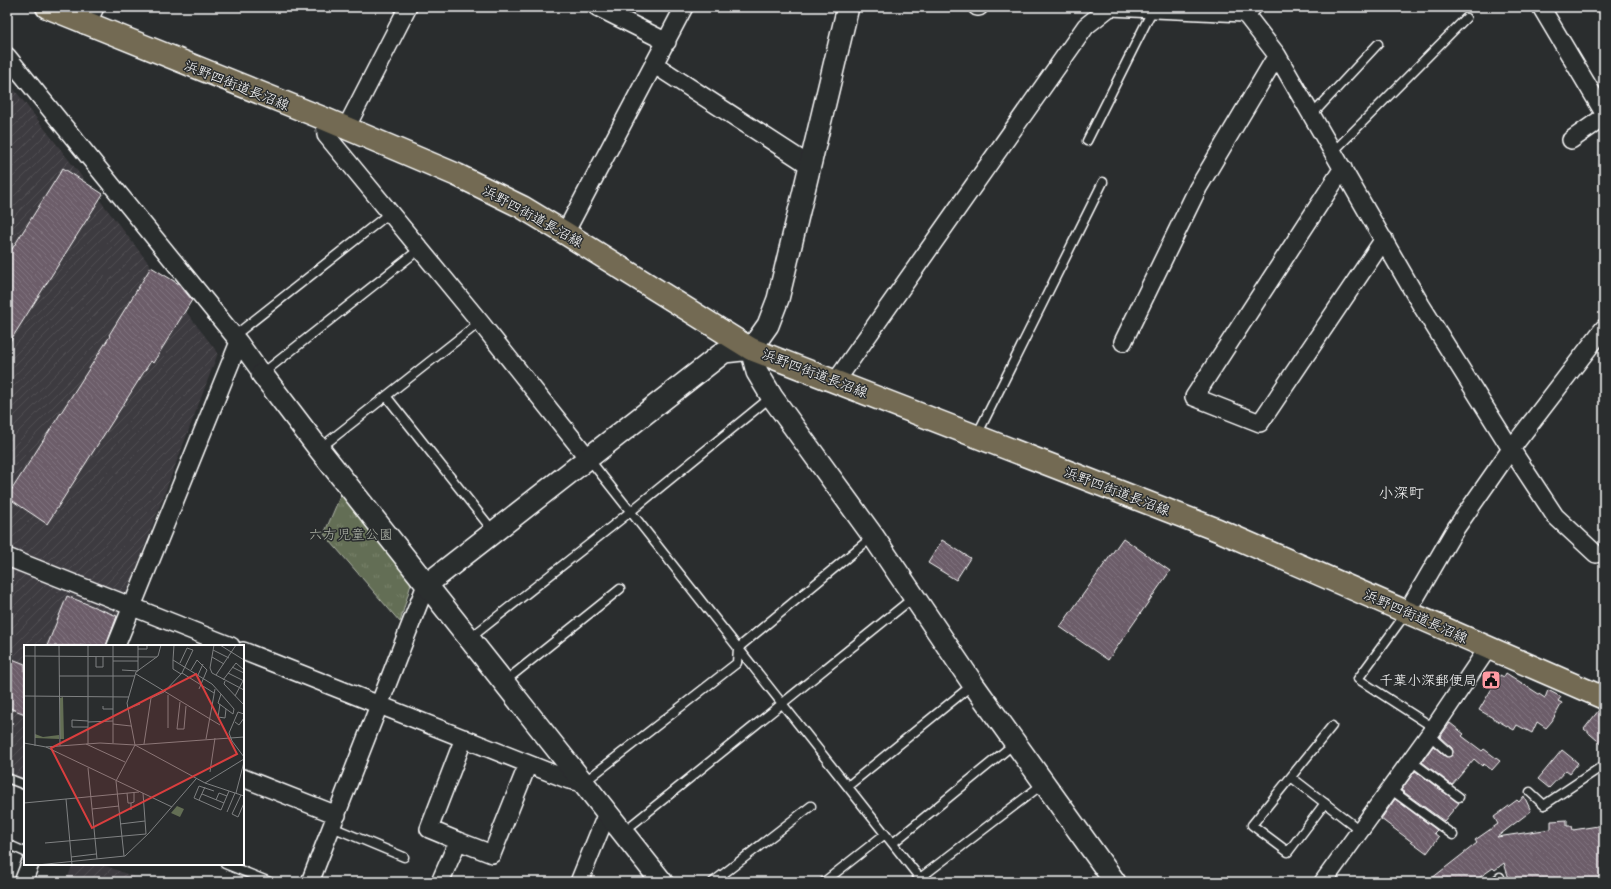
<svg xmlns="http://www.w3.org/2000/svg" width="1611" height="889" font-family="Mali,'Klee One',sans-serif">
	<defs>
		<pattern id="industrial-furrows" width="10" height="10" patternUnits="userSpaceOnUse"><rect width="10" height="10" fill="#3e3b40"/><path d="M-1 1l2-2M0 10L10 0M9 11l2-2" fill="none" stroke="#514f53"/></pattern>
		<pattern id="park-tufts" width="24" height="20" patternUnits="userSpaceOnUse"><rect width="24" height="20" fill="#636e54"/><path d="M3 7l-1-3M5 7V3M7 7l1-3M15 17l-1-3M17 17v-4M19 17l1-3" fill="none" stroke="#7a846e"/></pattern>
		<pattern id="building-back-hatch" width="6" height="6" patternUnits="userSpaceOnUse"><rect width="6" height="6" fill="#6c5d69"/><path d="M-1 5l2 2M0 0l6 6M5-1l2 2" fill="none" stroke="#827580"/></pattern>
	</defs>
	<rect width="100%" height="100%" fill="#2a2d2e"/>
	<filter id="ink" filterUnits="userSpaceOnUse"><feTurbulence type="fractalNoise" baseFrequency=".025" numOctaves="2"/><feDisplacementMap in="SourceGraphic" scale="8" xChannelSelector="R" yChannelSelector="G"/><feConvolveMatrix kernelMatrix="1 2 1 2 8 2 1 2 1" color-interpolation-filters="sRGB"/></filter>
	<g filter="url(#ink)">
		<path fill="url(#industrial-furrows)" d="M7,80L218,353L125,598L7,550Z
			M7,567L123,614L110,646H25V780L7,773Z
			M73,864H101L147,882H66Z"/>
		<path fill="url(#park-tufts)" stroke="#b1b6aa" d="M342,492L410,574L411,584L400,622L324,534Z"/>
		<path fill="url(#building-back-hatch)" stroke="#fff" d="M63,168L103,194L7,346V257Z
			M151,267L179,284L192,300L153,363L151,361L47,524L7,497L110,336L109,335Z
			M1123,538L1170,571L1108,660L1060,627Z
			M942,540L970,558L956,580L928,563Z
			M67,596L117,616L106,646H47Z
			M7,657L25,664V714L7,707Z
			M1506,673L1545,698L1548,690L1561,697L1558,701L1562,703L1552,721L1546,728L1537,722L1532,733L1517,725L1514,730L1479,710L1500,675L1504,677Z
			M1599,710H1604V746L1584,729Z
			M1450,723L1464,734L1462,736L1482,751L1484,749L1500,761L1492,770L1484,764L1482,766L1474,759L1452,785L1422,762L1433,746L1446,757L1452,755L1453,751L1452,748L1440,737Z
			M1562,750L1578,763L1570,773L1566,770L1549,788L1538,779Z
			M1415,771L1459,803L1444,821L1401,790Z
			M1524,796L1531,811L1497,837L1551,829V821L1567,820V826H1572L1573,830L1604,825V882H1510L1504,863L1495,870L1493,868L1473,882H1427L1477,843L1475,840L1498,824L1494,817L1517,800L1519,802Z
			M1395,799L1437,830L1434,833L1439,837L1427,853L1381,819Z"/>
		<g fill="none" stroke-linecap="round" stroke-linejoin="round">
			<g stroke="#fff" stroke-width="11">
				<path id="service" d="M1312,115L1378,44
					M1087,141L1153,9
					M1333,152L1466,18
					M234,336L391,212
					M263,373L421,248
					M386,396L494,532
					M977,435L1103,182
					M319,449L480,322
					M589,459L923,882
					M1407,612L1358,679L1434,728
					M469,639L630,512L771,397
					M504,682L620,589
					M1429,735L1448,752
					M1410,760L1459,797
					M1291,777L1361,831
					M7,778L25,785
					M583,783L737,663L738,648L872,537
					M848,786L972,685
					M1390,789L1453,835
					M1530,792L1544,805L1604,765
					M1325,803L1288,852L1252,825L1332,726
					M332,827L404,857
					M623,832L914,597
					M893,843L1015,743
					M7,844L25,852
					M225,864L270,882
					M713,882L811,806
					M824,882L885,834
					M915,882L1044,783
					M1494,882L1500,877"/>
			</g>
			<g stroke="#fff" stroke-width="20">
				<path id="minor" d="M597,7L667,42
					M977,7H979
					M1240,7L1277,55L1421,305L1511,449L1555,516L1596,554
					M1541,7L1604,113
					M7,56L239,342L262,374
					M655,65L809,165
					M325,119L326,135L480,322L588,458
					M346,128L408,7
					M1571,140L1604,117
					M1343,168L1194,397L1260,423L1384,239
					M565,233L684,7
					M1123,342L1198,188L1277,55
					M836,381L1086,26L1110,7L1244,13L1252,8
					M7,557L231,646
					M1407,612L1456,528L1511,449L1604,328
					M116,646L239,342
					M243,651L569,780L583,783
					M243,778L337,815
					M458,841L429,829L464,738
					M23,882L30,864
					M310,882L426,585
					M440,882L458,841L492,854L528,764
					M579,882L607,813
					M1323,882L1434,728L1488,648"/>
			</g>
			<g stroke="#fff" stroke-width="24">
				<path id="tertiary" d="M848,7L778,299L768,325L751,349L757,372L772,397L873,536L973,684L1115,882
					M85,23L93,7
					M262,374L319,449L662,882
					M426,585L724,352L751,349"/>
			</g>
			<g stroke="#fff" stroke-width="25">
				<path id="primary" d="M47,7L325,119L457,175L522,207L565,233L751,349L1218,530L1604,698"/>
			</g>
			<use href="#service" stroke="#2a2d2e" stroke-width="8"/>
			<use href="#minor" stroke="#2a2d2e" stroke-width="17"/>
			<use href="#tertiary" stroke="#2a2d2e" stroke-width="21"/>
			<use href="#primary" stroke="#736b52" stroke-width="22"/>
		</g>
	</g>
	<defs>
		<g id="civic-square" transform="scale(1)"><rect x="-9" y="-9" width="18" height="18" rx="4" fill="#ff9aa2" stroke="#2a2d2e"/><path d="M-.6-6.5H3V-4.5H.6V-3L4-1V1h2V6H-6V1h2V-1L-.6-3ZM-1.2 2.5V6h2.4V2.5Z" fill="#111"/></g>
	</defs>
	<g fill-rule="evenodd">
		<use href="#civic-square" x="1491" y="680"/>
	</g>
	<g text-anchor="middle" stroke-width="3" stroke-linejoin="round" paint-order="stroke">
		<g font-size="14" fill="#fff" stroke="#2a2d2e">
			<text transform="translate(237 85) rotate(22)" y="5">浜野四街道長沼線</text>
			<text transform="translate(533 216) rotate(29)" y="5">浜野四街道長沼線</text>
			<text transform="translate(815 373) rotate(21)" y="5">浜野四街道長沼線</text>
			<text transform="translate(1117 491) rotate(21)" y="5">浜野四街道長沼線</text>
			<text transform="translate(1416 616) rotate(24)" y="5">浜野四街道長沼線</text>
		</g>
		<g font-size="14" fill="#b1b6aa" stroke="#2a2d2e">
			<text x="351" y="539">六方児童公園</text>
		</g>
		<g font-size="14" fill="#fff" stroke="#2a2d2e" text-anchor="end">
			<text x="1477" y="685">千葉小深郵便局</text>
		</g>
		<g font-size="15" fill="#fff" stroke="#2a2d2e">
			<text x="1401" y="498">小深町</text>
		</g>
	</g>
	<g transform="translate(24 645)">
		<rect width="220" height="220" fill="#2a2d2e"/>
		<path d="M153,161L160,164L156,172L147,168Z" fill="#636e54"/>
		<path d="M39,52L40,94H36V53ZM11,89L19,92L35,90V94L11,93Z" fill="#636e54"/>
		<path fill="none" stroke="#7f8182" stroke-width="1" d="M11,0V101M35,0L36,101M137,0L134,11L112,27L103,58L111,100L181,138L220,151M150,0L149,15L188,39L197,49L210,64L209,69L194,58L197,49M190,0L186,23L188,28L220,45M196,0L220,15M114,4H123V0M189,5L205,13M0,11L133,12M72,11V22H79V11M188,12L200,19M149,15V24L157,29M89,16H114M208,22L220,28M98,25L114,26V0M167,25L173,15L183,25L175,44M158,28L190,48M204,28L220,36M112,29L196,80M174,30L179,19M192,30L212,0M35,31H111M199,35L212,18L220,25M201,36L200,39L220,60M0,51L105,52M211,51L220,34M156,57L153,84H160L162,61M196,59L194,72L201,73L202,64M79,61V64H89M103,64L116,59M220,69L214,67L205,88L208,96L220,112M64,76L48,75V82H64M64,77L89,76M211,77L215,80L220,73M89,79L107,81M144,83V50M182,94L191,44M0,98L22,102L76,98L111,100L220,92M89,98V0M62,99L101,117M64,99V0M120,99L127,53L140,47L158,28L169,5L163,3L156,18M22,102L148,162M64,123L73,214M186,127L191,93M181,138L220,114M190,146L175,141L170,153L197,165L205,146M103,148L104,158H107M119,148L122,189M212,148L220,117M178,149L200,158M217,150L208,169L214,172L220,158M42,154L48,220M175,155L181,142M192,155L195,148L203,151M0,158L115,147M68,164L95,161M107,165V158L110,157V148M203,167L211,148M96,179L121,176M21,198L122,189M100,211L92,136L111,100M47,212L72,209M13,220L101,211L125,188L172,134"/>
		<path fill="#da3e3e" fill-opacity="0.15" stroke="#da3e3e" stroke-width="2" d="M172,29L213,109L68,183L27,103Z"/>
		<rect width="220" height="220" fill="none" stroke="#fff" stroke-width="2"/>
	</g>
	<rect width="1611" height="889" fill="none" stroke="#2a2d2e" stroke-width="24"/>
	<rect x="12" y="12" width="1587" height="865" fill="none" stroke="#fff" stroke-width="1.5" filter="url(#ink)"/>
</svg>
